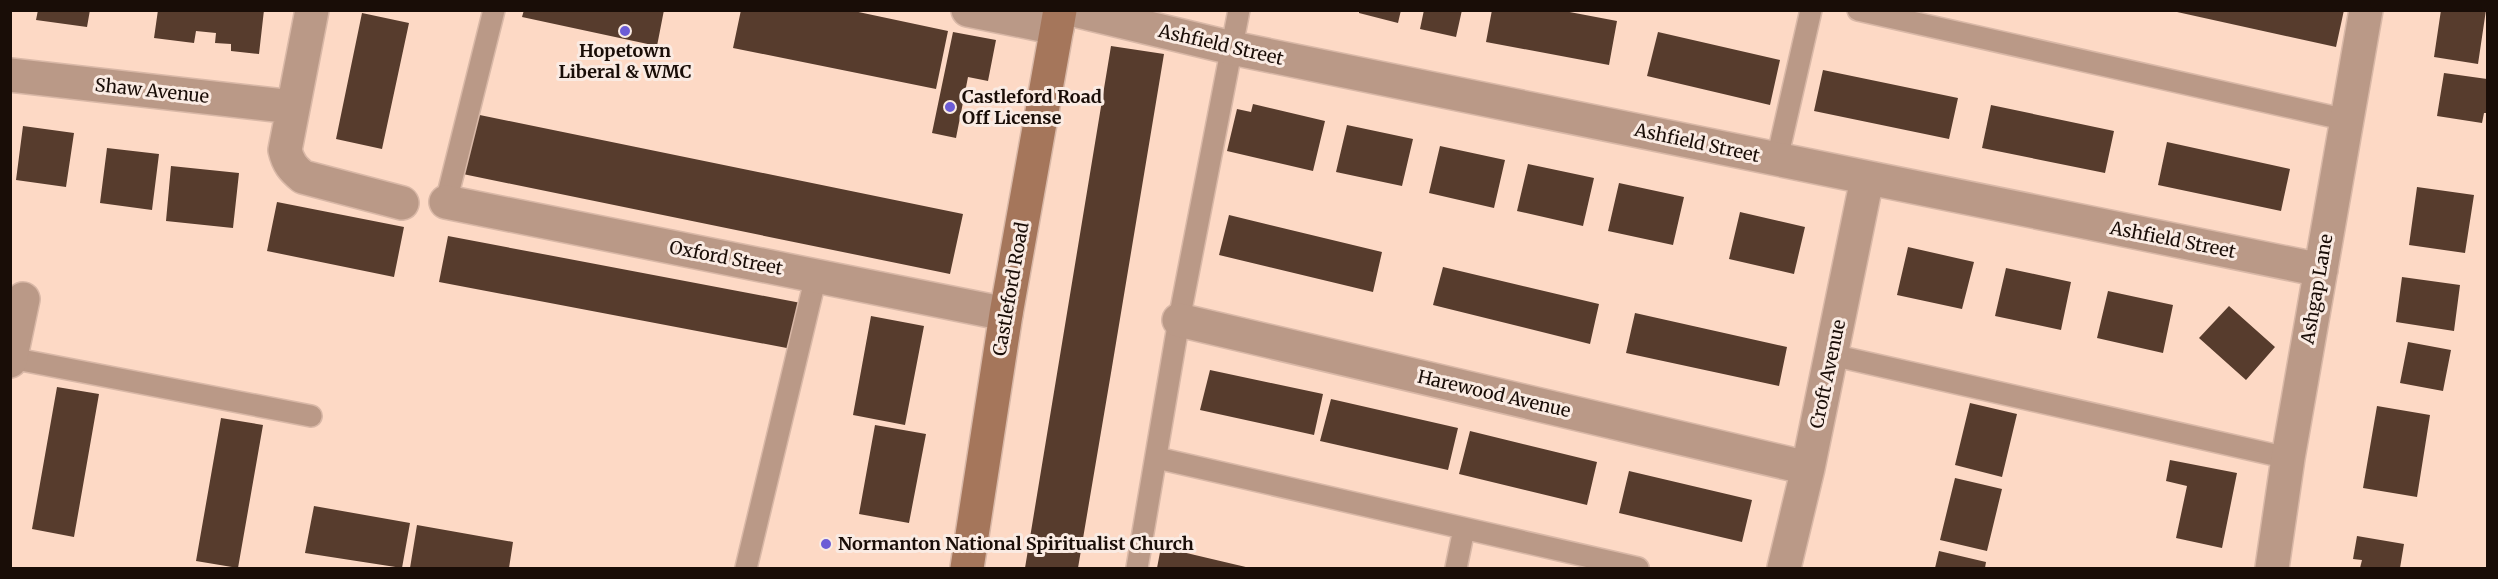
<svg xmlns="http://www.w3.org/2000/svg" width="2498" height="579" font-family="Merriweather,serif">
	<rect width="100%" height="100%" fill="#fdd9c5"/>
	<path fill="#573c2d" d="M38,10H90L87,27L36,20Z
		M158,10H264L259,54L231,51V44L215,43L216,33L196,31L194,43L154,38Z
		M524,10H664L657,46L522,17Z
		M741,10H849L948,31L936,89L733,48Z
		M1359,10H1401L1398,23L1359,13Z
		M1424,10H1462L1456,37L1420,29Z
		M1492,10H1559L1617,21L1609,65L1486,42Z
		M2168,10H2344L2336,47Z
		M2441,10H2486L2478,64L2434,57Z
		M362,13L409,23L382,149L336,139Z
		M953,32L996,40L988,81L968,77L956,138L932,133Z
		M1658,32L1780,60L1770,105L1647,76Z
		M1111,46L1164,54L1112,367L1078,568H1025Z
		M1823,70L1958,98L1949,139L1814,111Z
		M2444,73L2487,79V113H2484L2482,123L2437,116Z
		M1253,104L1325,121L1313,171L1227,151L1237,109L1251,112Z
		M1991,105L2114,131L2105,173L1982,148Z
		M470,113L963,214L950,274L458,173Z
		M1347,125L1413,139L1402,186L1336,172Z
		M23,126L74,133L66,187L16,180Z
		M2167,142L2290,169L2281,211L2158,185Z
		M1440,146L1505,160L1494,208L1429,193Z
		M107,148L159,154L152,210L100,203Z
		M1528,164L1594,178L1583,226L1517,211Z
		M171,166L239,173L233,228L166,221Z
		M1619,183L1684,197L1673,245L1608,231Z
		M2417,187L2474,195L2465,253L2409,245Z
		M277,202L404,227L394,277L267,251Z
		M1740,212L1805,227L1794,274L1729,259Z
		M1229,215L1382,252L1373,292L1219,255Z
		M448,236L801,303L792,349L439,282Z
		M1908,247L1974,262L1962,309L1897,295Z
		M1443,267L1599,304L1590,344L1433,305Z
		M2006,268L2071,282L2061,330L1995,316Z
		M2402,277L2460,285L2454,331L2396,322Z
		M2108,291L2173,305L2163,353L2097,338Z
		M2229,306L2275,347L2246,380L2199,338Z
		M1635,313L1787,347L1779,386L1626,353Z
		M871,316L924,326L905,425L853,415Z
		M2408,342L2451,350L2443,391L2400,383Z
		M1210,370L1323,394L1314,435L1200,410Z
		M57,387L99,394L74,537L32,529Z
		M1331,399L1458,428L1448,470L1320,441Z
		M1970,403L2017,414L2002,477L1955,465Z
		M2377,406L2430,415L2417,497L2363,488Z
		M221,418L263,425L238,568L196,561Z
		M875,425L926,434L909,523L859,514Z
		M1470,431L1597,462L1587,505L1459,474Z
		M2170,460L2237,473L2222,548L2176,538L2187,486L2166,481Z
		M1629,471L1752,500L1742,542L1619,513Z
		M1955,478L2002,489L1987,551L1940,540Z
		M314,506L410,523L402,568L305,553Z
		M417,525L513,542L509,568H410Z
		M2357,536L2404,544L2400,568H2360L2362,560L2353,559Z
		M1161,547L1250,568H1157Z
		M1939,551L1986,562L1985,568H1935Z"/>
	<g fill="none" stroke-linecap="round" stroke-linejoin="round">
		<g stroke="#d9b8a7" stroke-width="24">
			<path id="lane" d="M1858,10L2347,120
				M1777,159L1811,10
				M446,202L494,10
				M1832,355L2288,458
				M11,358L311,416
				M1157,458L1638,568
				M746,568L816,276
				M1137,568L1179,320L1239,10
				M1456,568L1464,529"/>
		</g>
		<g stroke="#d9b8a7" stroke-width="36">
			<path id="street" d="M312,10L285,150C288,163 293,169 303,177L402,203
				M968,10L1057,28
				M1074,10L1232,48L2321,270
				M10,75L293,107
				M446,202L1006,314
				M1179,320L1808,468
				M10,361L23,299
				M1784,568L1808,468L1867,179
				M2272,568L2288,458L2366,10"/>
		</g>
		<g stroke="#d9b8a7" stroke-width="36">
			<path id="secondary" d="M967,568L1006,314L1060,10"/>
		</g>
		<use href="#lane" stroke="#ba9987" stroke-width="21"/>
		<use href="#street" stroke="#ba9987" stroke-width="33"/>
		<use href="#secondary" stroke="#a5765b" stroke-width="33"/>
	</g>
	<g fill="#6c5cd6" stroke="#faebe3" stroke-width="2">
		<circle cx="625" cy="31" r="6"/>
		<circle cx="950" cy="107" r="6"/>
		<circle cx="826" cy="544" r="6"/>
	</g>
	<g text-anchor="middle" stroke-width="6" stroke-linejoin="round" paint-order="stroke">
		<g font-size="18" fill="#190d07" stroke="#faebe3">
			<text transform="translate(1221 45) rotate(13)" y="6">Ashfield Street</text>
			<text transform="translate(152 91) rotate(6)" y="6">Shaw Avenue</text>
			<text transform="translate(1697 143) rotate(12)" y="6">Ashfield Street</text>
			<text transform="translate(2173 240) rotate(11)" y="6">Ashfield Street</text>
			<text transform="translate(726 258) rotate(11)" y="6">Oxford Street</text>
			<text transform="translate(1011 289) rotate(-80)" y="6">Castleford Road</text>
			<text transform="translate(2317 289) rotate(-80)" y="6">Ashgap Lane</text>
			<text transform="translate(1828 374) rotate(-78)" y="6">Croft Avenue</text>
			<text transform="translate(1494 394) rotate(13)" y="6">Harewood Avenue</text>
		</g>
		<g font-size="18" font-weight="bold" fill="#190d07" stroke="#faebe3" text-anchor="start">
			<text x="625" y="57" text-anchor="middle">Hopetown<tspan x="625" dy="21">Liberal &amp; WMC</tspan></text>
			<text x="962" y="103">Castleford Road<tspan x="962" dy="21">Off License</tspan></text>
			<text x="838" y="550">Normanton National Spiritualist Church</text>
		</g>
	</g>
	<rect width="2498" height="579" fill="none" stroke="#190d07" stroke-width="24"/>
</svg>
